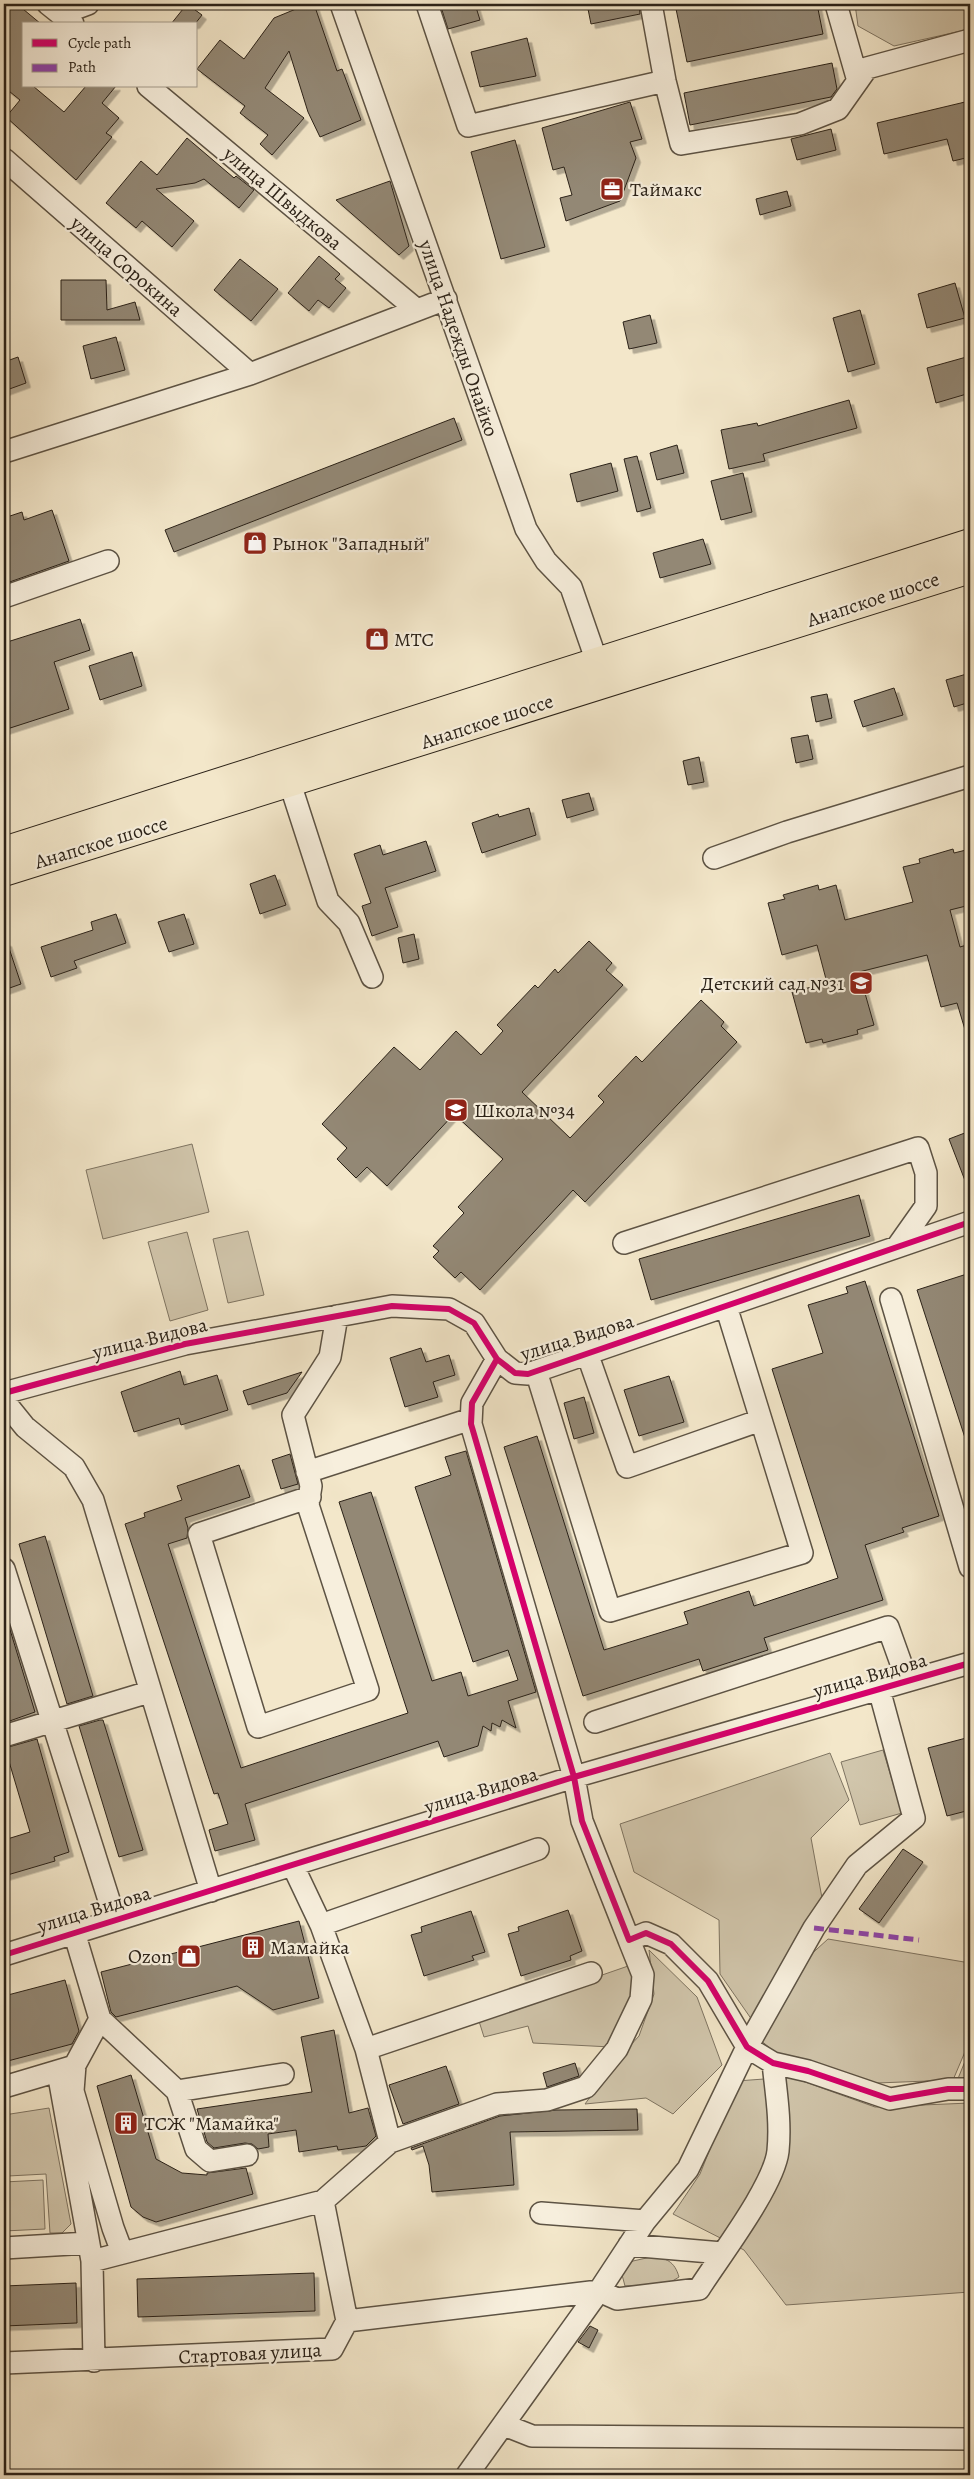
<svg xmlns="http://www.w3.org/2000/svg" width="974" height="2479" font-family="Alegreya,serif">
	<defs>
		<filter id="shadow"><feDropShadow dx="4.5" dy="4.5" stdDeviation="0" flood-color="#0004"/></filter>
	</defs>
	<rect width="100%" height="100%" fill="#f3e7ca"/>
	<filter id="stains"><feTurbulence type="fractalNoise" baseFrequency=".004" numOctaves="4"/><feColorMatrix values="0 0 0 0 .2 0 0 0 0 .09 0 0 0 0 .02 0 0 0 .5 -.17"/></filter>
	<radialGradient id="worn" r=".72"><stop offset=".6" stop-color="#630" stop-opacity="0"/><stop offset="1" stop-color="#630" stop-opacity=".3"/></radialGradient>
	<path fill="#d1c6ac" stroke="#7e7462" d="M855,4H970V29L894,46L858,26Z
		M192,1144L209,1212L103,1239L86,1170Z
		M248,1231L264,1295L228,1303L213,1239Z
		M187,1232L208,1310L170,1321L148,1242Z
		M883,1750L902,1813L860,1825L841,1762Z
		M830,1753L849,1800L811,1838L822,1898L752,2020L720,1974L719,1920L634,1872L620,1824Z
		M828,1939L970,1963V2040L953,2080L877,2083L778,2055L758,2038L806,1959Z
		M649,1950L697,1997L722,2065L673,2114L646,2098L585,2104L618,2059L639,2036L654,1994Z
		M631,1965L637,1977L634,1997L611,2047L533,2043L528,2026L484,2037L478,2018Z
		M970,2049V2080L957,2081Z
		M791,2077L875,2107L970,2103V2292L786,2305L744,2250L673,2214L700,2174L737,2081Z
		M49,2108L71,2224L62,2233H50L46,2174L8,2176L4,2115Z
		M43,2180L45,2229L4,2231V2182Z
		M651,2257C666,2257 675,2262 679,2277L666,2285L625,2286L621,2271L633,2261Z"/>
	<path fill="#938875" stroke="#2b2218" filter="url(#shadow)" d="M10,4H17L41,24H24V86H33L64,112L86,86H116L102,103L119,118L106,133L112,137L76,180L6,117L20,100L4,87V12Z
		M187,4L202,15L195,24H171Z
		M308,4H314L337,71L342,69L361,120L320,137L308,112L289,51L265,88L304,118L272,155L260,144L268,135L240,113L245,106L197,69L220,40L244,59L274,18Z
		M440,4H475L480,20L448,29Z
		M587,4H639L640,14L591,24Z
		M675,4H817L823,34L687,62Z
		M527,38L536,76L480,87L471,52Z
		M832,63L837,89L831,97L690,125L684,93Z
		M630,102L642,139L630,142L636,158L620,201L566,221L560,198L572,195L564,167L553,170L542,128Z
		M965,102L970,122V157L953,161L947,139L884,154L877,123Z
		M831,129L836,150L797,160L791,139Z
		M187,138L234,178L236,176L254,190L239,208L204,179L195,183L156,189L194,221L172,247L142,221L136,228L106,203L141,161L157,175Z
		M515,140L545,247L501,259L471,152Z
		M390,181L409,246L399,255L336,200Z
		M787,191L791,206L760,215L756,199Z
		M319,256L340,274L335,279L346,288L329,308L318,300L309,311L288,293Z
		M240,259L278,289L251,321L214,290Z
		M61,280H106L107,310L135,302L140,320H61Z
		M955,283L965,318L927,328L918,294Z
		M860,310L875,364L848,372L833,318Z
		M650,315L657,343L629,349L623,322Z
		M116,337L125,370L91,379L83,346Z
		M970,356V393L936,403L927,368Z
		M18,357L26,383L4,391V362Z
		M849,400L857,428L763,454L765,461L729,469L721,430L757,423L758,426Z
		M454,418L462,440L174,552L165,530Z
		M677,445L684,473L657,480L650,453Z
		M637,456L651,508L637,512L624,459Z
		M611,463L618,491L577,502L570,474Z
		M743,473L752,512L721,520L711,481Z
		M52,510L69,561L4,584V518L22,512L24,520Z
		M703,539L711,564L660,578L653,553Z
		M80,619L90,650L54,662L69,709L4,730V643Z
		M132,652L142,686L100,700L89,666Z
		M970,673V702L954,707L946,680Z
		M894,688L903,715L863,727L854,701Z
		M827,694L832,718L816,722L811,697Z
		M808,735L813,759L796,763L791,738Z
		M699,757L704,782L688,785L683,761Z
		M589,793L594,810L567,818L562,800Z
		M529,808L536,835L482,853L472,823L498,814L499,817Z
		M426,841L436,871L385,888L398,927L372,936L362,906L371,903L354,854L380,845L383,855Z
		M953,849L954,853L970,849V905L950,910L960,947L970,944V1032L966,1033L957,1003L941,1007L927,955L859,972L874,1025L857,1030L858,1034L823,1043L822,1039L806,1043L792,992L827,983L817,945L782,955L768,903L785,899L783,895L818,885L819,890L836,885L845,920L913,902L903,867L920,863L919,859Z
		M275,875L286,905L260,914L250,884Z
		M116,914L126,943L74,961L77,968L51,977L41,947L93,930L91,922Z
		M184,914L194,944L169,952L158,922Z
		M414,934L419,959L403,963L398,938Z
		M589,941L612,963L606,970L623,985L522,1092L570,1138L604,1102L598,1096L636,1056L642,1062L701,1000L724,1022L721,1026L737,1042L585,1202L573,1190L480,1290L461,1272L455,1278L433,1257L439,1251L433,1246L464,1213L458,1207L503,1159L454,1114L387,1186L367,1167L356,1178L337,1159L347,1148L322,1124L394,1047L420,1070L456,1031L481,1055L503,1031L497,1025L535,985L538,988L555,969L558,973Z
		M4,942H7L21,984L4,990Z
		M970,1131V1190L969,1191L949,1139Z
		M859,1195L870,1236L651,1300L639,1259Z
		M970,1273V1444H967L917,1290Z
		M865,1281L939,1516L902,1528L904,1532L865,1545L883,1600L764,1638L768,1650L703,1671L699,1659L583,1696L504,1447L537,1436L604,1650L688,1624L684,1612L749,1591L754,1606L838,1578L772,1369L823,1353L808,1305L848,1293L846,1287Z
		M421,1348L426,1362L449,1355L455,1375L433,1382L438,1397L405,1407L390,1358Z
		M180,1371L184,1385L217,1375L228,1410L181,1425L179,1418L134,1432L121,1392Z
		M302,1372L287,1393L248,1405L243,1391Z
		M669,1376L684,1422L639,1436L624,1390Z
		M584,1397L594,1433L574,1439L564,1403Z
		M466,1451L536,1692L508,1701L516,1728L502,1720L500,1727L492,1723L491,1731L483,1726L478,1746L444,1757L438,1741L245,1804L255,1840L215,1851L209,1830L228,1824L218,1793L214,1794L125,1524L145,1517L144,1513L182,1500L177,1486L239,1465L250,1497L185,1518L188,1528L187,1538L168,1544L241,1768L408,1713L339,1502L371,1492L432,1681L461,1672L468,1696L518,1680L508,1650L473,1662L415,1487L451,1475L445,1457Z
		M290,1454L298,1484L281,1489L272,1460Z
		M45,1536L93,1696L67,1704L19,1544Z
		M8,1623L35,1712L4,1723V1624Z
		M100,1720H103L143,1850L119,1857L79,1726Z
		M970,1737V1810L947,1816L928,1748Z
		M37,1739L69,1852L54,1857L55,1861L4,1876V1840L30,1832L5,1748Z
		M903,1849L923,1862L879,1923L859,1909Z
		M568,1910L582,1951L570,1956L571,1960L521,1976L508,1934L519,1931L518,1927Z
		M471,1911L485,1952L472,1956L474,1960L424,1976L411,1935L422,1932L421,1927Z
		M299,1921L319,1998L273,2010L237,1986L116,2017L111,2012L101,1972Z
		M65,1980L79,2031L72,2044L4,2062V1996Z
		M334,2030L349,2113L368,2108L376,2136L366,2146L338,2150L337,2146L299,2152L296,2130L268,2134L269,2147L258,2149L252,2144L245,2143L214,2148L207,2142L197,2109L312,2092L301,2037Z
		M575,2063L579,2076L547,2087L543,2073Z
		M446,2066L459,2104L403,2124L389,2085Z
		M131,2075L156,2159L182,2173L207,2175V2173L246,2168L253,2194L156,2222L143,2217L131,2207L97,2086Z
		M637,2109L638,2130L510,2132L514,2185L432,2192L429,2165L423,2146L412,2150L411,2148L500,2116L556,2110Z
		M314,2273L315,2311L138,2317L137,2279Z
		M76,2283L77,2323L4,2326V2286Z
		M590,2326L598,2330L589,2348L578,2342Z"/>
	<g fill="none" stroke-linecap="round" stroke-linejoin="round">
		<g stroke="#5d5344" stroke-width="24">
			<path id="minor" d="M48,4L73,24
				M341,4L526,529L546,561L571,587L597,662
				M427,4L468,126L665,81
				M651,4L665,81L681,144L800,124L838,109L867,68L970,40
				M836,4L858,81
				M61,14L88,4
				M148,86L417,310
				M4,159L250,374
				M4,452L250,374L446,299
				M4,597L108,561
				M285,768L328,901L349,923L372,977
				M714,858L787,832L970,776
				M624,1243L918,1148L926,1173V1206L897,1247
				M891,1299L970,1567
				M587,1353L627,1467L761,1420
				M497,1359L472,1403L471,1424L574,1777L582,1821L629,1940L646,1933L671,1944L708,1981L747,2047L773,2063L808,2071L890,2099L948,2089H970
				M536,1371L610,1611L802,1553L726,1306
				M4,1393L185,1344L392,1306L449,1309L474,1323L497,1359L515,1373L528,1374L970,1222
				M4,1401L25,1427L74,1467L93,1500L211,1891
				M307,1472L471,1419
				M310,1497L199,1534L258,1727L368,1690L308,1505L311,1486L293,1415L330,1357L337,1316
				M4,1569L115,1919
				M595,1722L888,1627L907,1680
				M4,1736L149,1692
				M293,1866L321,1925L366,2049L390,2142
				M321,1925L538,1849
				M74,1932L100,2019L75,2065L73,2091L113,2228L122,2252
				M4,1955L574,1777L970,1663
				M100,2019L177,2091L283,2074
				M366,2049L591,1973
				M58,2072L92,2261L94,2361
				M4,2087L71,2067
				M177,2091L196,2149L210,2161L247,2155
				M541,2213L645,2221
				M629,2245L722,2253
				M4,2248L88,2243
				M92,2261L323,2201
				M347,2321L323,2201L390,2142L497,2104L547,2100L586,2087L617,2049L641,1999L643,1975L629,1940
				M4,2363L332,2349L347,2321L599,2291L617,2299L699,2289C720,2256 774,2186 778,2151C781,2121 776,2092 773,2063
				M504,2425L532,2436L970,2439
				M467,2475L599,2291L645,2221L688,2169L747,2047L814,1928L857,1865L914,1818L879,1689"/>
		</g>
		<g stroke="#2b2218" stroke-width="30">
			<path id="highway" d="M4,851L970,543
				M4,872L970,569"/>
		</g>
		<use href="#minor" stroke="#f7efdd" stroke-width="21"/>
		<use href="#highway" stroke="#f3e7ca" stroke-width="28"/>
		<path stroke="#8e44ad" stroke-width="5" stroke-dasharray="10 5" stroke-linecap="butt" d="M814,1928L919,1940"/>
		<g stroke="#f7efdd" stroke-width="9">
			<path id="cycleway" d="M497,1359L472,1403L471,1424L574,1777L582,1821L629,1940L646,1933L671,1944L708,1981L747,2047L773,2063L808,2071L890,2099L948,2089H970
				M4,1393L185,1344L392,1306L449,1309L474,1323L497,1359L515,1373L528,1374L970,1222
				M4,1955L574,1777L970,1663"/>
		</g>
		<use href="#cycleway" stroke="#d6006c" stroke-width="6"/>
	</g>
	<defs>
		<g id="office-square" transform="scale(1.25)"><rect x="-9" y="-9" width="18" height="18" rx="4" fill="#8f2418" stroke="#f7efdd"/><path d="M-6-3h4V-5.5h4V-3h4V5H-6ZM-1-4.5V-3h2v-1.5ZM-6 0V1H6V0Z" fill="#fff"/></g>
		<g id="shop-square" transform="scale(1.25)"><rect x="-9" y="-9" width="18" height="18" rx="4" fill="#8f2418" stroke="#f7efdd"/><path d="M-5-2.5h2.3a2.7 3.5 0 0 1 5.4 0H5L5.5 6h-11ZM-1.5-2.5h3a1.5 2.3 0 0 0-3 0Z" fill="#fff"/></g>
		<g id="school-square" transform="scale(1.25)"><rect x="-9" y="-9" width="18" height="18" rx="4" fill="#8f2418" stroke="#f7efdd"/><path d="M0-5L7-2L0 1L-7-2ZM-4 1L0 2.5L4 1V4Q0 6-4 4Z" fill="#fff"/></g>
		<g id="building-square" transform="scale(1.25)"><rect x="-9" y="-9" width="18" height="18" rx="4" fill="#8f2418" stroke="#f7efdd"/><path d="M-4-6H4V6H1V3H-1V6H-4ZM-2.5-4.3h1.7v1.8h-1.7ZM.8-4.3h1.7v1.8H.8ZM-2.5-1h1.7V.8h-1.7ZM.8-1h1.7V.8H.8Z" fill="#fff"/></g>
	</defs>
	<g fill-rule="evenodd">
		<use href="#office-square" x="612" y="189"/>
		<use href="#shop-square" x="255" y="543"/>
		<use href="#shop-square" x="377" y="639"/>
		<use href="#school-square" x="861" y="983"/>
		<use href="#school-square" x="456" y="1110"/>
		<use href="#building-square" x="253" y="1947"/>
		<use href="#shop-square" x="189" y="1956"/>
		<use href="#building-square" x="126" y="2123"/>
	</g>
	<g text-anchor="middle" stroke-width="4.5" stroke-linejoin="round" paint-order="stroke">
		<g font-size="20" fill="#2b2218" stroke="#f7efdd" text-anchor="start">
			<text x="630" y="196">Таймакс</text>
			<text x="272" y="550">Рынок "Западный"</text>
			<text x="394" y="646">МТС</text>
			<text x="844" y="990" text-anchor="end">Детский сад №31</text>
			<text x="474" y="1117">Школа №34</text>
			<text x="270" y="1954">Мамайка</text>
			<text x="172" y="1963" text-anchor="end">Ozon</text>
			<text x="144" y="2130">ТСЖ "Мамайка"</text>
		</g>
		<g font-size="20" fill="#2b2218" stroke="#f7efdd">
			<text transform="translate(283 198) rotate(40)" y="7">улица Швыдкова</text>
			<text transform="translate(127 266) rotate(41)" y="7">улица Сорокина</text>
			<text transform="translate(459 338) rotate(71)" y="7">улица Надежды Онайко</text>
			<text transform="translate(873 599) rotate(-18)" y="7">Анапское шоссе</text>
			<text transform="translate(487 721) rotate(-18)" y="7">Анапское шоссе</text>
			<text transform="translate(101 842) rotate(-17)" y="7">Анапское шоссе</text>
			<text transform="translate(577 1337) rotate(-17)" y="7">улица Видова</text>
			<text transform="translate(150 1338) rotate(-14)" y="7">улица Видова</text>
			<text transform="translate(870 1675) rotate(-16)" y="7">улица Видова</text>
			<text transform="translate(481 1790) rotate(-17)" y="7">улица Видова</text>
			<text transform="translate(94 1909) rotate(-17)" y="7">улица Видова</text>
			<text transform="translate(250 2353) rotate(-3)" y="7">Стартовая улица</text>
		</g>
	</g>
	<rect width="974" height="2479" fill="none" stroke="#f3e7ca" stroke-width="20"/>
	<rect x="5" y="5" width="964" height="2469" fill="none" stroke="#2b2218" stroke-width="2.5"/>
	<rect x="10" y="10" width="954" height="2459" fill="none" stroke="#2b2218"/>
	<rect x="22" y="22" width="175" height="65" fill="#f7efdd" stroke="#a59d8e"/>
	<rect x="32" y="39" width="25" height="8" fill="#d6006c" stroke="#a59d8e"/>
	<text x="68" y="48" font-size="15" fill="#2b2218">Cycle path</text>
	<rect x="32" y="64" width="25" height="8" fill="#8e44ad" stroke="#a59d8e"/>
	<text x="68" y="72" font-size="15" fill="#2b2218">Path</text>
	<rect width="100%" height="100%" filter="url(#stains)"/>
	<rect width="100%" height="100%" fill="url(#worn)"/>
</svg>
